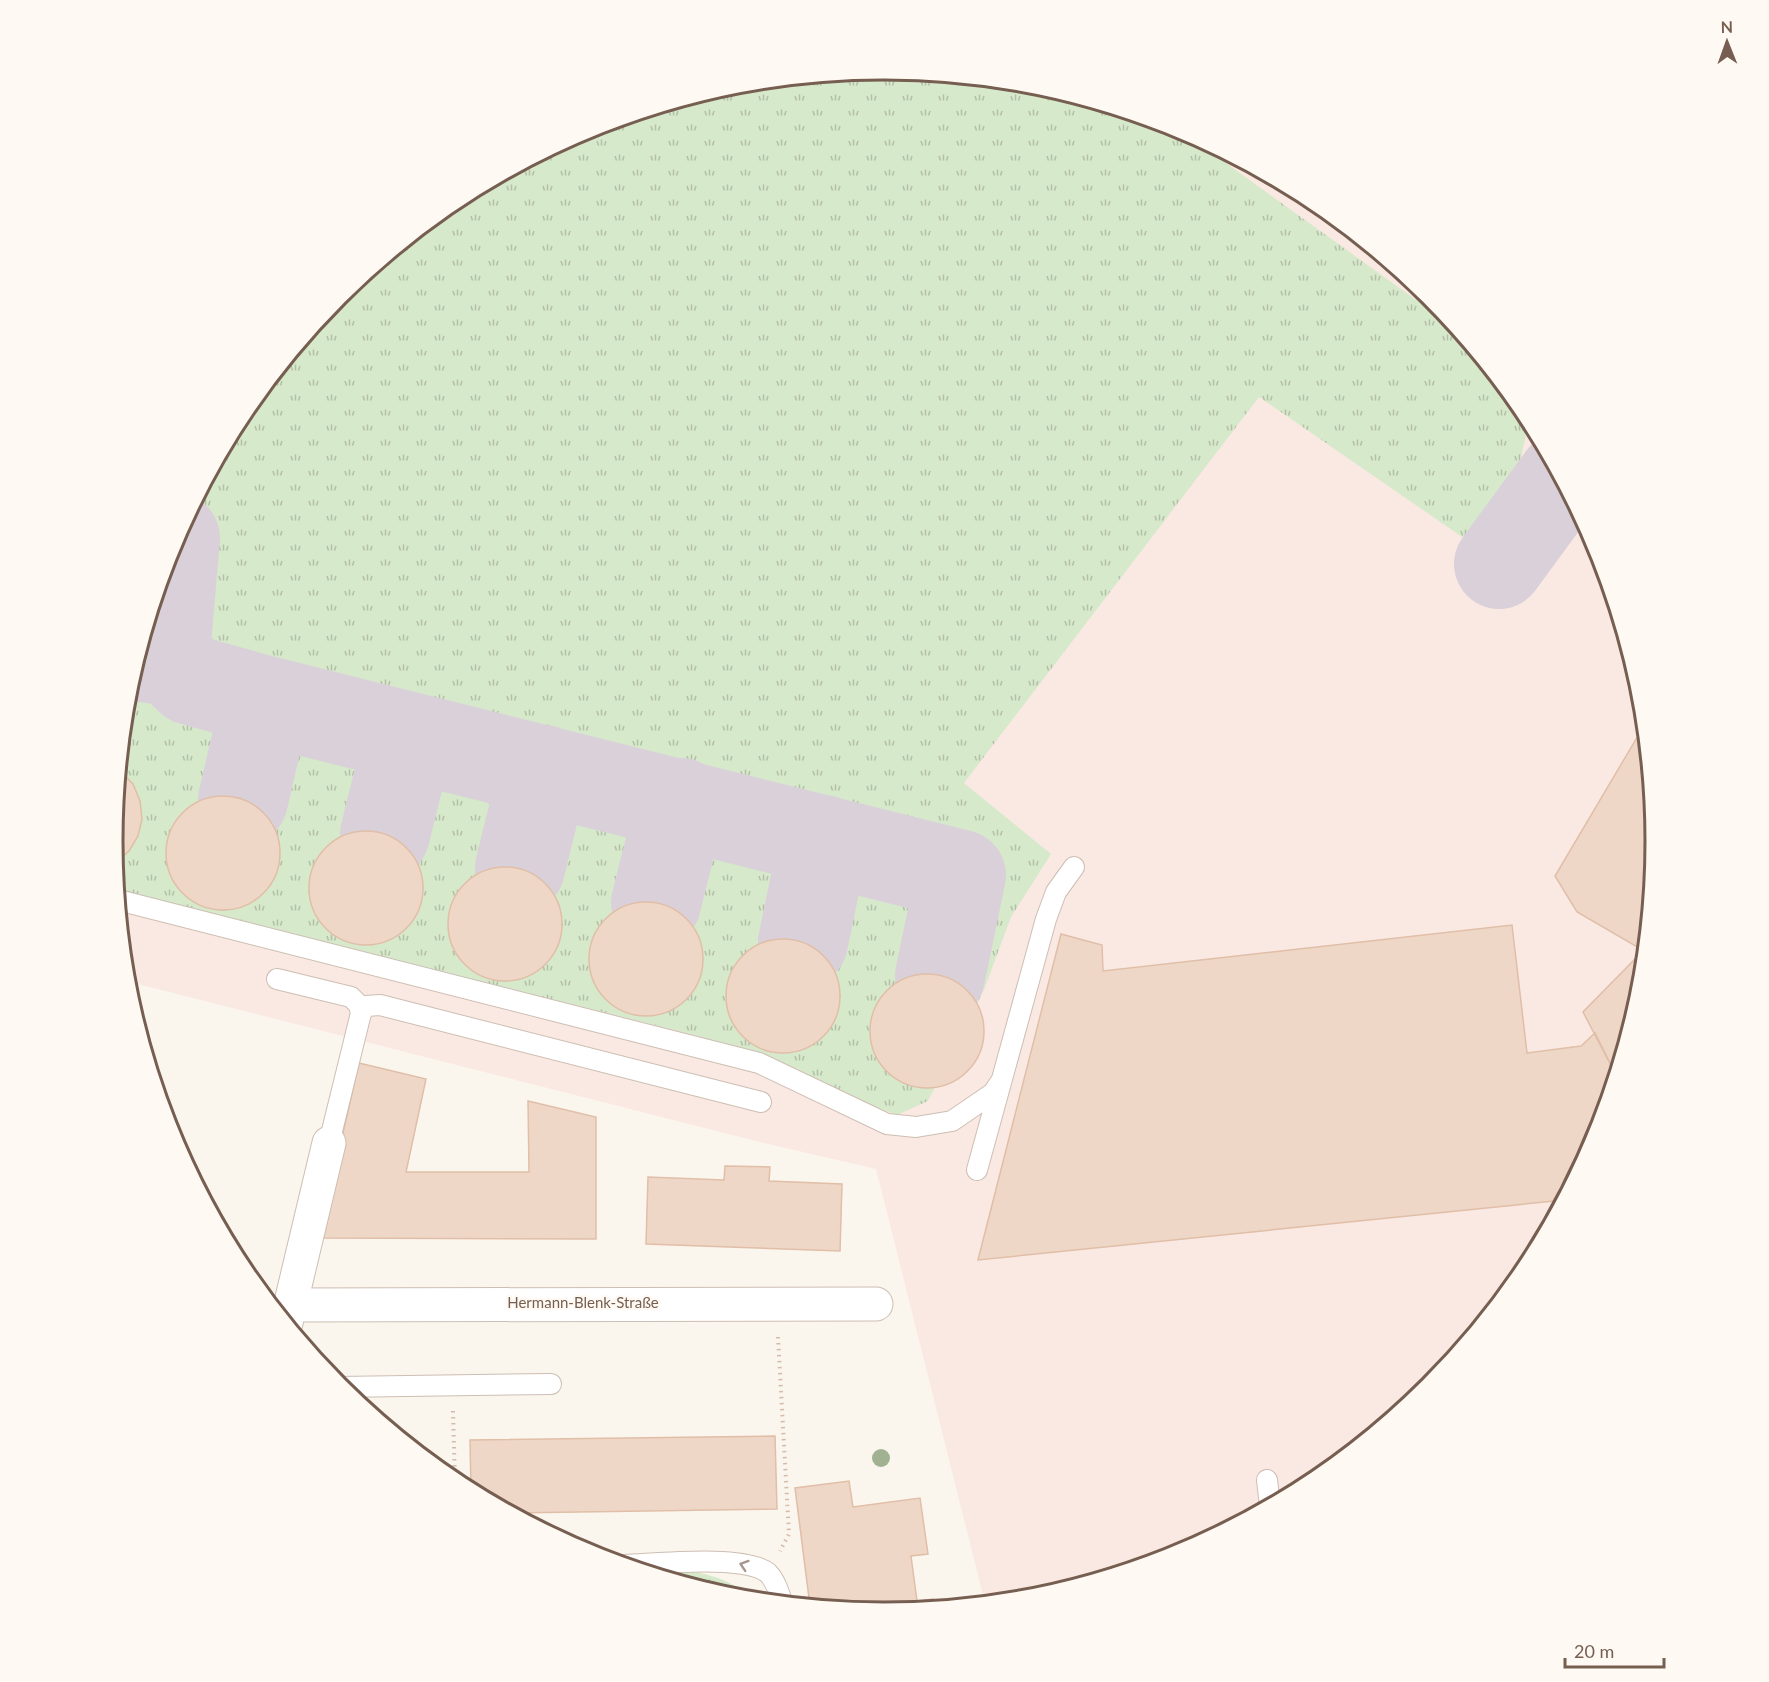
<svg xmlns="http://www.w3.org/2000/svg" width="1769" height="1682" font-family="Lato,sans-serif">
	<defs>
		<pattern id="grass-tufts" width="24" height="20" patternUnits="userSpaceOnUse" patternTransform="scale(1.5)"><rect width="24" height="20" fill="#d7e9cb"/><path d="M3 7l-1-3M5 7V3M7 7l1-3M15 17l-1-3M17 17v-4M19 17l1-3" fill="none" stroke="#b3c0a7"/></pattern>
	</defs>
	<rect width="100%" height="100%" fill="#fbf6ed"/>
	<path fill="#fae9e2" d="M885,69L1035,84L1180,128L1314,199L1431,295L1527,412L1598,546L1642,691L1656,841L1642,992L1598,1137L1526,1270L1430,1387L1313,1483L1180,1554L1035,1598L985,1603L876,1169L756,1141L126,981L113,841L127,690L171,545L243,412L339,295L456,199L589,128L734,84Z"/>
	<path fill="url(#grass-tufts)" d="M885,69L1035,84L1176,127L1462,333L1521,406L1526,435L1517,475L1465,539L1259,397L964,783L1051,854L1011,917L984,990L928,1101L897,1115L844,1095L798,1069L698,1036L117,890L113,841L127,690L171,545L243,412L339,295L456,199L589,128L734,84Z
		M685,1570C713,1575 732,1580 753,1600L734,1598L644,1571Z"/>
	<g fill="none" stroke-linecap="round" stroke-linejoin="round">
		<path stroke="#dad0da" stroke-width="90" d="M1499,564L1562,478
			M165,655L175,538
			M138,656L155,659L165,655L191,680L266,701L961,875L940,976
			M243,800L266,701
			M385,834L409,737
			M520,868L544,770
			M656,903L681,803
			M803,942L824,840"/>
	</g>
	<path fill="#efd7c7" stroke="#e0bea8" stroke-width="1.5" d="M1645,724L1656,841L1646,952L1577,912L1555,876Z
		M119,770L133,784L140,801L142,819L138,836L129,851L115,863L113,841Z
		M166 853a57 57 0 1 1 114 0a57 57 0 1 1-114 0Z
		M309 888a57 57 0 1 1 114 0a57 57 0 1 1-114 0Z
		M448 924a57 57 0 1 1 114 0a57 57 0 1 1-114 0Z
		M589 959a57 57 0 1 1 114 0a57 57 0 1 1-114 0Z
		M1512,925L1527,1053L1581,1046L1595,1033L1616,1075L1598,1137L1564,1200L978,1260L1061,934L1102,945L1103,971Z
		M726 996a57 57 0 1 1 114 0a57 57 0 1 1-114 0Z
		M1638,956L1645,960L1642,992L1616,1075L1583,1012Z
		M870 1031a57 57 0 1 1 114 0a57 57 0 1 1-114 0Z
		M359,1063L426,1079L406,1172H529L528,1101L596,1117V1239L319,1238Z
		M725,1166L770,1167L769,1181L842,1184L840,1251L646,1244L648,1177L724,1180Z
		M775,1436L777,1509L512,1513L471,1491L470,1440Z
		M849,1481L853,1507L920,1498L928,1554L911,1556L917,1601L933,1599L935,1608L884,1613L810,1606L795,1488Z"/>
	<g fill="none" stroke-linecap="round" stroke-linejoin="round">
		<g stroke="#cdbeb3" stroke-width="22">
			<path id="lane" d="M118,900L759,1063L887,1124L916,1127L952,1121L993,1093L1001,1081
				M277,979L351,997L359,1005L361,1013
				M329,1143L361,1013L366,1006L380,1005L761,1102
				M977,1170L1046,919L1056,892L1074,867
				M338,1387L551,1384
				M1267,1480L1270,1506
				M624,1565C656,1564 745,1554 768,1573C775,1580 780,1594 782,1603"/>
		</g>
		<g stroke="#cdbeb3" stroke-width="35">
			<path id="street" d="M290,1305L876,1304
				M286,1323L329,1143"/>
		</g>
		<path stroke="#d4baa9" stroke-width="4" stroke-dasharray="1.5 4.5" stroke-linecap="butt" d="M778,1337L789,1534L780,1551
			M453,1411L455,1482"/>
		<use href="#lane" stroke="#fff" stroke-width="20"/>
		<use href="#street" stroke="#fff" stroke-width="33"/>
	</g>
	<circle fill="#a1b293" cx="881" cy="1458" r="9"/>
	<defs><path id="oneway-chevron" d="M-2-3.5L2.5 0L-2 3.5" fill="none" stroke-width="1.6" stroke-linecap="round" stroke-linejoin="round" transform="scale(1.5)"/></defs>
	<use stroke="#a6968e" href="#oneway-chevron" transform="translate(744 1565) rotate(-162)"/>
	<g text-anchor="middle" stroke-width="4.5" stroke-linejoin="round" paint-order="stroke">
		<g font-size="15" fill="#765e51" stroke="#fefaf3">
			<text x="583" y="1308">Hermann-Blenk-Straße</text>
		</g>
	</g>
	<path d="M0 0H1769V1682H0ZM123 841a761 761 0 1 1 1522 0a761 761 0 1 1-1522 0Z" fill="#fefaf3" fill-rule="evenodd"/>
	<path fill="none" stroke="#765e51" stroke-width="3" d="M123 841a761 761 0 1 1 1522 0a761 761 0 1 1-1522 0Z"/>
	<g transform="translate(1727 42) rotate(359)" stroke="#fefaf3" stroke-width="4.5" paint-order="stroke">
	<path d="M0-4.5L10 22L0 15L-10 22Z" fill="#765e51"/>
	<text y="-9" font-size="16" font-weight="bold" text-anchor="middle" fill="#765e51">N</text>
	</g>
	<path d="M1565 1658v9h99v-9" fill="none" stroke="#765e51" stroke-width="3"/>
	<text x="1574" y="1658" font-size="18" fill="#765e51" stroke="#fefaf3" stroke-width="4.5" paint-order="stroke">20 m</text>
</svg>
